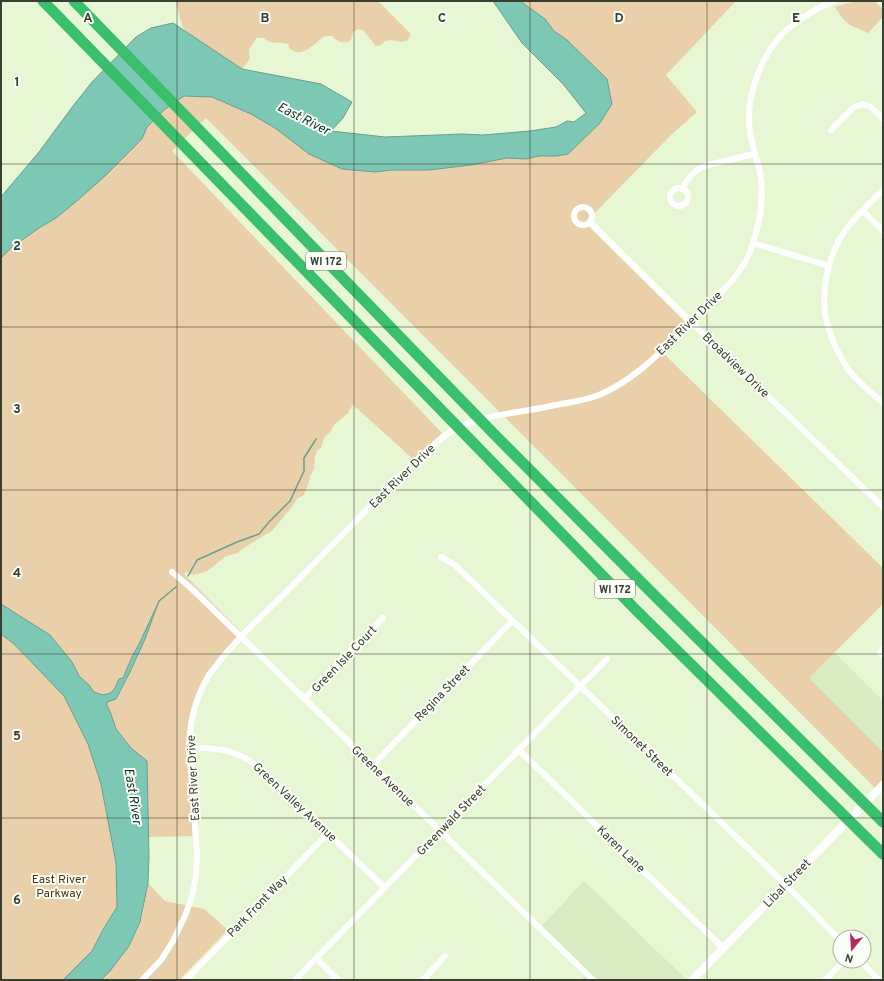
<svg xmlns="http://www.w3.org/2000/svg" width="884" height="981" font-family="Overpass,sans-serif">
	<rect width="100%" height="100%" fill="#e7f6d3"/>
	<path fill="#d9ebc2" d="M834,652L883,701V752L808,678Z
		M584,881L687,980H580L587,974L540,928Z"/>
	<path fill="#e9d0ab" d="M175,1H378L411,34L408,40L402,42L390,40L385,41L381,45L378,46L375,45L368,36L363,30L358,29L353,32L351,40C344,45 338,42 332,36H327L323,37C312,46 302,59 289,48V45C280,40 270,46 264,38H257L249,49L250,59L242,69L185,31C180,22 179,11 175,1Z
		M520,1H736L666,75L697,112L670,136L585,223L685,322L658,348L883,568V604L809,678L883,752V779L875,788L206,118L172,151L442,433L413,459L352,404L351,405L352,407L348,413L334,425L331,431L324,438L321,448L317,451L315,456L314,469L310,476L308,485L304,495L298,498L295,502L291,508L272,531L245,547L238,553L226,556L210,569L205,572L193,575L188,573L187,571L184,574L243,634L228,651L199,695L190,736L196,836L148,837L147,761L131,748L116,729L110,711L107,706V701L116,699L129,674L155,611L140,642L131,659L123,678L119,679L115,688L111,693L103,695L93,692L89,685L79,676L72,662L50,635L1,604V258L11,248L39,228L56,218L78,200L105,176L141,139L147,127L165,109L184,96L212,97L251,114L275,128L375,172L392,170H429L471,165L507,158L526,159L539,156H557L568,154L580,141L607,79L567,40L554,31L545,19Z
		M856,1H874L883,9V17L868,33L850,25L843,19L835,7Z
		M1,634L14,644L64,696L88,744L101,784L116,863L117,907L104,928L92,951L63,980H1Z
		M148,883L165,901L204,909L228,930L179,980H101C117,963 131,944 140,923C144,912 146,894 148,883Z"/>
	<path fill="#7cc8b5" stroke="#689f8d" d="M493,1H520L545,19L554,31L567,40L607,79L612,104L600,123L568,154L557,156H539L526,159L507,158L471,165L429,170H392L375,172L342,169L309,154L275,128L251,114L212,97L184,96L165,109L147,127L142,139L105,176L78,200L56,218L39,228L11,248L1,258V197L39,152L73,106L92,82L136,37L151,28L173,23L242,69L321,84L352,102L343,118L331,131L385,137L462,134L483,135L530,131L556,127L567,121L574,122L586,113L563,84L522,43Z
		M159,601L145,639L129,674L116,699L107,702V706L110,711L116,729L131,748L147,761L149,857L148,883L140,922L129,946L110,971L101,980H63L92,951L104,928L117,907L116,863L101,784L88,744L64,696L14,644L1,634V604L50,635L72,662L79,676L89,685L94,692L103,695L111,693L115,688L119,679L123,678L131,659L140,642Z"/>
	<g fill="none" stroke-linecap="round" stroke-linejoin="round">
		<path stroke="#689f8d" stroke-width="1.5" d="M188,576L197,560L237,542L259,534L269,522L290,501L304,471V458L316,439
			M159,601L176,587"/>
		<path stroke="#fff" stroke-width="6" d="M881,1L883,3
			M831,130L854,107L863,104L871,107L883,119
			M670 197a9 9 0 1 1 18 0a9 9 0 1 1-18 0Z
			M682,189C688,179 693,171 704,166L754,154
			M883,190C871,202 858,214 847,228C827,255 818,297 829,330C833,343 840,357 848,369C857,382 871,392 883,403
			M574 216a9 9 0 1 1 18 0a9 9 0 1 1-18 0Z
			M863,211L883,231
			M590,222L691,322L883,507
			M753,243L829,266
			M441,557L455,565L785,884L840,940
			M172,572L192,589L593,980
			M883,649L880,653L883,656
			M304,699L383,618
			M189,747C220,749 233,748 259,767L385,888
			M519,750L723,948
			M373,765L512,621
			M316,958L338,980
			M861,961L879,980
			M142,980L161,960L173,941L185,916L192,896L196,875L197,853L189,747C190,720 195,699 209,675C213,669 218,664 222,658C245,630 272,607 297,581C326,551 355,522 384,492C401,475 417,458 435,444C442,438 449,432 457,428C480,417 505,414 530,410C542,408 555,405 567,403C578,401 589,399 599,395C614,389 627,380 640,370C661,353 680,333 699,314C717,296 740,277 750,252C759,227 765,198 760,172C756,155 749,138 749,120C748,93 761,60 777,40C788,26 818,6 835,1
			M186,980L328,833
			M295,980L607,659
			M423,980L445,956
			M825,980L844,961"/>
		<path stroke="#fff" stroke-width="8" d="M692,980L883,785"/>
		<path stroke="#3abf6c" stroke-width="11" d="M43,1L637,611L883,854
			M74,1L494,434L654,595L883,822"/>
	</g>
	<path fill="none" stroke="#383e30" stroke-width="1" stroke-opacity="0.55" d="M177,1V980M354,1V980M530,1V980M707,1V980M1,164H883M1,327H883M1,490H883M1,654H883M1,818H883"/>
	<g text-anchor="middle" stroke-width="4" stroke-linejoin="round" paint-order="stroke">
		<g fill="#fbfef7" stroke="#72786c" stroke-width="1">
			<rect x="306" y="252" width="40" height="18" rx="3"/>
			<rect x="595" y="580" width="40" height="18" rx="3"/>
		</g>
		<g font-size="11" font-weight="bold" fill="#383e30">
			<text x="326" y="265">WI 172</text>
			<text x="615" y="593">WI 172</text>
		</g>
		<g font-size="12" fill="#383e30" stroke="#fbfef7">
			<text transform="translate(689 323) rotate(-44)" y="4">East River Drive</text>
			<text transform="translate(736 365) rotate(44)" y="4">Broadview Drive</text>
			<text transform="translate(402 476) rotate(-44)" y="4">East River Drive</text>
			<text transform="translate(344 659) rotate(-46)" y="4">Green Isle Court</text>
			<text transform="translate(442 693) rotate(-46)" y="4">Regina Street</text>
			<text transform="translate(642 746) rotate(44)" y="4">Simonet Street</text>
			<text transform="translate(383 776) rotate(44)" y="4">Greene Avenue</text>
			<text transform="translate(193 778) rotate(-93)" y="4">East River Drive</text>
			<text transform="translate(295 802) rotate(43)" y="4">Green Valley Avenue</text>
			<text transform="translate(451 820) rotate(-46)" y="4">Greenwald Street</text>
			<text transform="translate(621 849) rotate(44)" y="4">Karen Lane</text>
			<text transform="translate(787 883) rotate(-46)" y="4">Libal Street</text>
			<text transform="translate(257 906) rotate(-46)" y="4">Park Front Way</text>
		</g>
		<g font-size="12" fill="#4e3509" stroke="#fbfef7">
			<text x="59" y="883">East River<tspan x="59" dy="14">Parkway</tspan></text>
		</g>
		<g font-size="13" font-style="italic" fill="#0b3129" stroke="#fbfef7">
			<text transform="translate(304 118) rotate(27)" y="5">East River</text>
			<text transform="translate(134 796) rotate(81)" y="5">East River</text>
		</g>
	</g>
	<g font-size="13" text-anchor="middle" font-weight="bold" fill="#383e30" stroke="#fbfef7" stroke-width="4" stroke-linejoin="round" paint-order="stroke">
		<text x="88" y="22">A</text>
		<text x="265" y="22">B</text>
		<text x="442" y="22">C</text>
		<text x="619" y="22">D</text>
		<text x="796" y="22">E</text>
		<text x="17" y="86">1</text>
		<text x="17" y="250">2</text>
		<text x="17" y="413">3</text>
		<text x="17" y="577">4</text>
		<text x="17" y="740">5</text>
		<text x="17" y="904">6</text>
	</g>
	<rect width="884" height="981" fill="none" stroke="#383e30" stroke-width="4"/>
	<g transform="translate(852 949) rotate(198)"><circle r="19" fill="#fbfef7" stroke="#adb1a7"/>
	<path d="M0-3L7 15L0 10L-7 15Z" fill="#b52963"/>
	<text y="-6" font-size="11" font-weight="bold" text-anchor="middle" fill="#383e30">N</text>
	</g>
</svg>
